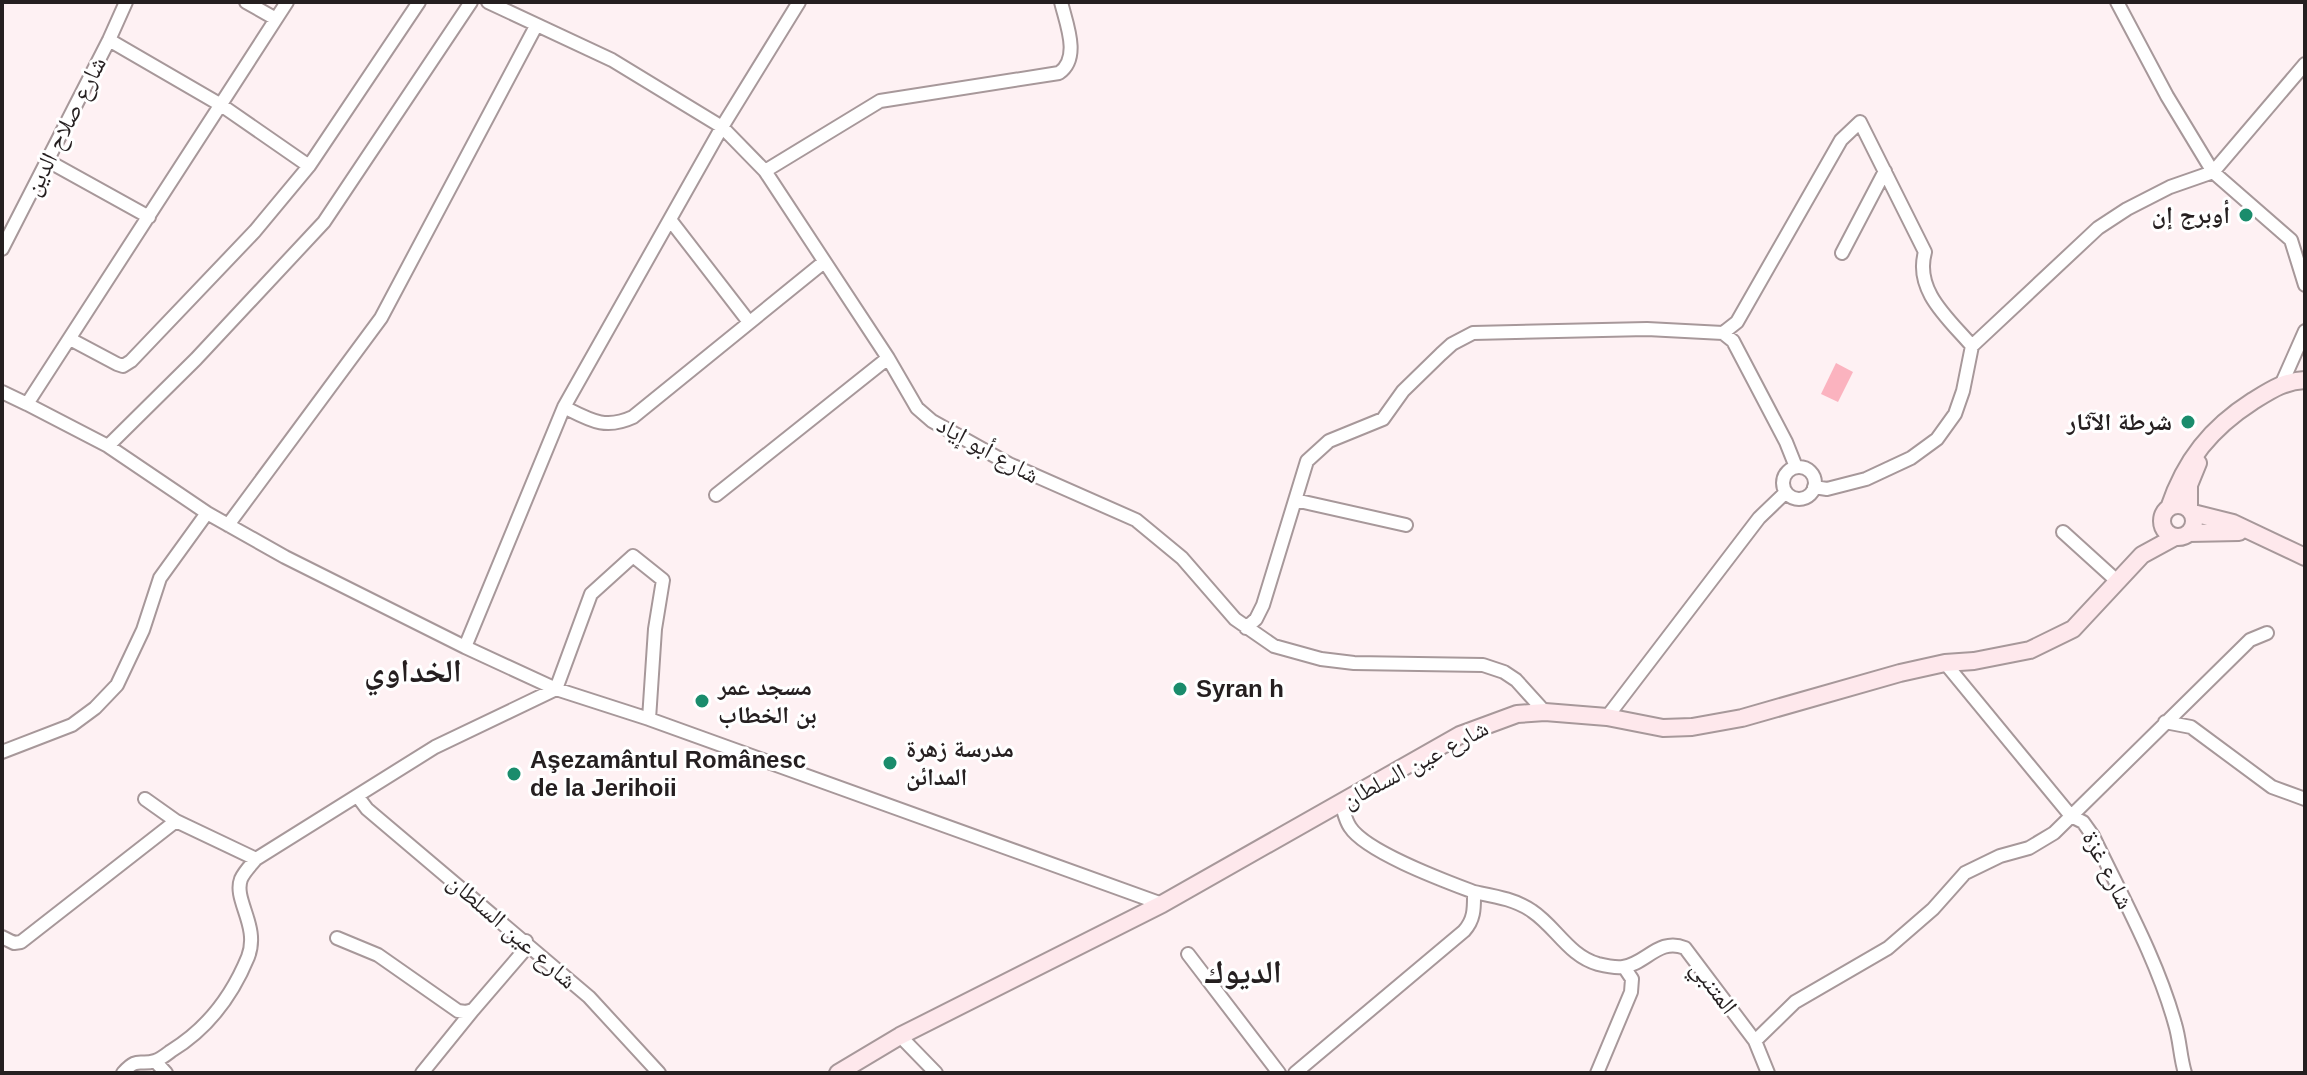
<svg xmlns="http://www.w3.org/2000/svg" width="2307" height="1075" font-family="Arial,'Noto Naskh Arabic',sans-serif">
	<rect width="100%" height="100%" fill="#fef1f3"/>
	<path fill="#fbb3bf" d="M1836,363L1853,372L1838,402L1821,394Z"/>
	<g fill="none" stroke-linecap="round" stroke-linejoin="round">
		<g stroke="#a7989a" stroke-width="16">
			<path id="street" d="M246,2L276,19
				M488,2L612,60L722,127L765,171L888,358L917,408L932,421L1009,464L1136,520L1182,558L1235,619L1274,646L1321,659L1354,663L1483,665L1504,672L1516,680L1545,712
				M2117,2L2167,96L2213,172L2291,240L2305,285
				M109,40L221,105L309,166
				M48,161L149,217
				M765,171L880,101L1059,73C1081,58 1066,23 1061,2
				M671,221L749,322
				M2,249L109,40L126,2
				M1842,253L1885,171
				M1723,333L1737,322L1841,140L1860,122L1925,252C1914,291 1949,319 1972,346
				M70,339L117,364L123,366L131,361L255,231L309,166L419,2
				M2282,383L2305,331
				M2,392L27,404
				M564,407C590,420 605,430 633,417L824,262
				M108,446L196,359L324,222L471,2
				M1783 483a16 16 0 1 1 32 0a16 16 0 1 1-32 0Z
				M1814,487L1827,489L1866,479L1911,458L1937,439L1955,414L1963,391L1972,346L2098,228L2127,209L2170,187L2213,172L2305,64
				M716,495L888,358
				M1295,500L1406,525
				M207,513L285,557L465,647L556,689L649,719L1162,904
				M228,525L381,318L536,26
				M2063,532L2117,581
				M1246,628L1256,619L1263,605L1307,461L1329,441L1383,419L1403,391L1441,354L1452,344L1473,333L1647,329L1723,333L1733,341L1786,442L1796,467
				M465,647L564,407L722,127L799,2
				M1945,663L2071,816L2083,822L2093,836C2122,897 2157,959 2175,1024C2180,1040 2180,1057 2185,1073
				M1607,717L1759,518L1786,492
				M2165,722L2191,727L2272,787L2305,799
				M2,752L72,725L95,708L117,685L143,630L160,578L207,513L108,446L27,404L287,2
				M358,797L367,809L589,997L659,1073
				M176,821L256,859L435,747L556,689L591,594L633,556L663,580L655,629L649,719
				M1474,892C1494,896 1515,899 1532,911C1556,927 1569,956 1598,964C1606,966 1615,968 1623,967C1646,964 1659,937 1685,948L1755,1041L1768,1073
				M2,937L14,943L21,942L176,821L145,799
				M337,938L378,955L458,1011L466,1012L473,1010L522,953L526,941
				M1188,954L1279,1073
				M900,1036L936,1073
				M1755,1041L1795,1002L1888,948L1933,909L1965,873L2000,856L2029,848L2054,833L2250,640L2267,633
				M155,1061L166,1073
				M123,1073C138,1056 139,1066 155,1061C161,1059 167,1054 171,1051C207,1029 232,996 248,957C260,926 233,900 241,879C244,872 251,865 256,859
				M422,1073L473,1010
				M1295,1073L1464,931C1475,919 1474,907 1474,892C1445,881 1366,852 1350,827C1345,820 1344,811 1341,803
				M1597,1073L1631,992L1632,979L1624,967"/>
		</g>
		<g stroke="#a7989a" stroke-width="20">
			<path id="secondary" d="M2162 521a16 16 0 1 1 32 0a16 16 0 1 1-32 0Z
				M2169,508C2185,460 2211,428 2253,401C2271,390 2284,381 2305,380
				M2189,509V485L2198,463
				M2193,513L2233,523L2305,557
				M2189,533L2239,532
				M838,1073L900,1036L1162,904L1460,735L1517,714L1545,712L1607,717L1663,728L1692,727L1742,718L1900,673L1945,663L1974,661L2030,650L2073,629L2142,555L2175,537"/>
		</g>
		<use href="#street" stroke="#fff" stroke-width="12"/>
		<use href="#secondary" stroke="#fee8ec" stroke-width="16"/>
	</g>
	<g fill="#1a8c6c" stroke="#fff" stroke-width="3">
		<circle cx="2246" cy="215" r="8"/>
		<circle cx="2188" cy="422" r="8"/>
		<circle cx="1180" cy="689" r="8"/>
		<circle cx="702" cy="701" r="8"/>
		<circle cx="890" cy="763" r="8"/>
		<circle cx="514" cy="774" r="8"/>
	</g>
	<g text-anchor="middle" stroke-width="6" stroke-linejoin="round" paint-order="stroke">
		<g font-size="24" fill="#251f20" stroke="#fff">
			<text transform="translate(65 126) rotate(-63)" y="8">شارع صلاح الدين</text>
			<text transform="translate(988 450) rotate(29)" y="8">شارع أبو إياد</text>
			<text transform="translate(1415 764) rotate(-28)" y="8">شارع عين السلطان</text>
			<text transform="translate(2108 870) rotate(63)" y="8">شارع غزة</text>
			<text transform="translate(512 931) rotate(41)" y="8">شارع عين السلطان</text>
			<text transform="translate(1714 987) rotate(53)" y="8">المتنبي</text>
		</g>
		<g font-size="24" font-weight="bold" fill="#251f20" stroke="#fff" text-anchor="start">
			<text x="2230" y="223" text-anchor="end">أوبرج إن</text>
			<text x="2172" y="430" text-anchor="end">شرطة الآثار</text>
			<text x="718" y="695">مسجد عمر<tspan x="718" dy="28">بن الخطاب</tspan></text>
			<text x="1196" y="697">Syran h</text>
			<text x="906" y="757">مدرسة زهرة<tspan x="906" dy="28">المدائن</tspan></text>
			<text x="530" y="768">Aşezamântul Românesc<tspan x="530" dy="28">de la Jerihoii</tspan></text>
		</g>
		<g font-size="32" font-weight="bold" fill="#251f20" stroke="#fff">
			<text x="413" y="682">الخداوي</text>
			<text x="1243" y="983">الديوك</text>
		</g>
	</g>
	<rect width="2307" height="1075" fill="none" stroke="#251f20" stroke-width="8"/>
</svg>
